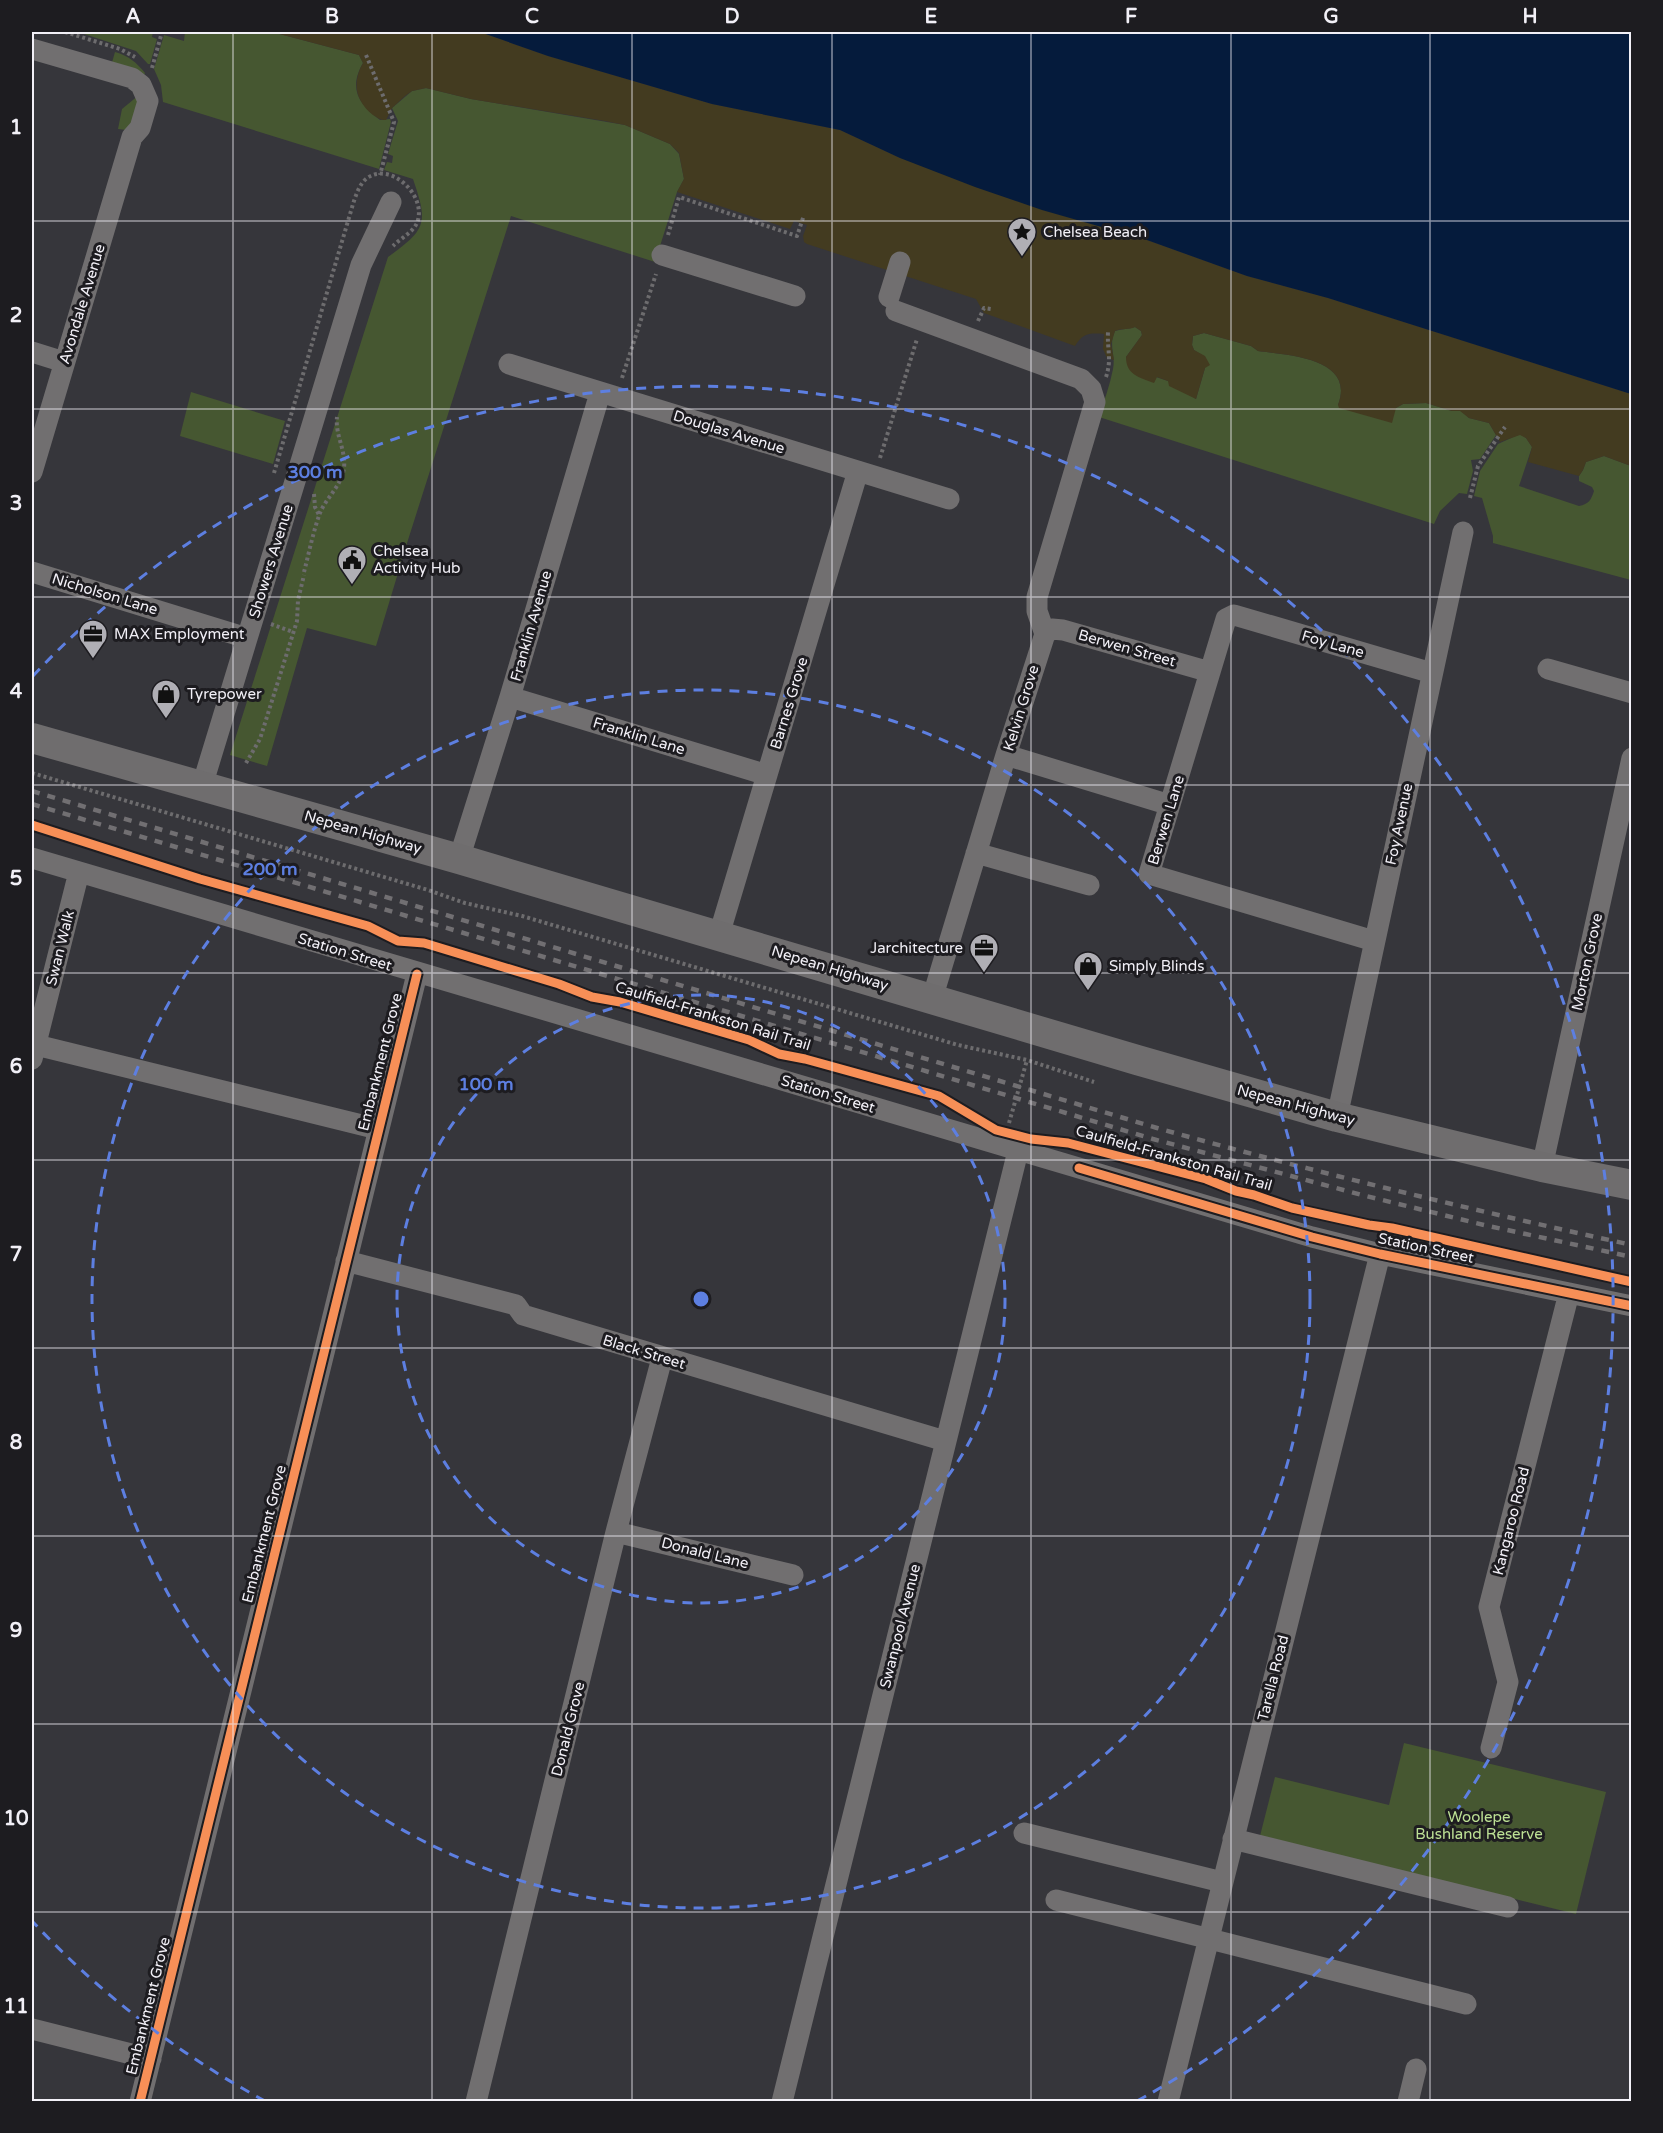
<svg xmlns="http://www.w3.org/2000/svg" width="1663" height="2133" font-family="'Varela Round',sans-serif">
	<rect width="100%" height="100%" fill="#36363b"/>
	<path fill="#465731" d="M78,32H153L152,37L157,39L150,64H148L136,51Z
		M185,32H272L359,55L363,63C348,89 359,104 380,120L390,119L391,122L379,169L163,102L161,85L154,69L164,35L184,41Z
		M115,52C129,56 136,62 145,73L143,77L111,66Z
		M426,88L471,99L625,125L670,144L679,154L684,179L677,192L655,262L511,216L408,540L376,646L307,628L267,766L230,755L388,257C427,229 428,223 413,179L384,170L387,162L392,163L393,156L388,154L398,121L392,108L412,91Z
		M139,95L137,122L127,130L118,129L122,109Z
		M1135,327L1141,331L1142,335L1126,357L1154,382L1156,377L1168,381L1196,399L1205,368V357L1194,350L1192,345L1193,336L1204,333L1251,346L1258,351C1288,355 1356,358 1338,405L1396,408L1403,404L1426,403L1452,411H1461L1469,418L1489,423L1496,435L1480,459L1471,460L1473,471L1467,494L1459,493L1440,511L1434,524L1099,417C1104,401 1110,385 1113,369C1116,354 1108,346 1115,331C1122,329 1129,329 1135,327Z
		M191,392L285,421L273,464L180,436Z
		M1520,434L1526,438L1532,447L1519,486L1579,506C1589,504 1591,500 1594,491L1592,487L1579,481V476L1583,470L1586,462L1604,456L1631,466V580L1493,543V536L1482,498L1474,496L1480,471L1498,444Z
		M1404,1743L1606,1792L1576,1914L1260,1836L1275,1777L1389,1805Z"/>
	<path fill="#433b20" d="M272,32H480L548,56L712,104L840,130L900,158L1147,240L1247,276L1328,298L1631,394V466L1604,456L1586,462L1583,470L1579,476L1528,462L1532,447L1526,438L1520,435L1500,442L1489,423L1469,418L1460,411H1452L1426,403L1403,404L1396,408L1392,423L1339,408L1338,405C1356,358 1288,355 1258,351L1251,346L1204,333L1193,336L1192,345L1194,350L1205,356L1210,365L1205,368L1196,399L1169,386L1168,381L1157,377L1154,383C1139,377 1126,375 1126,357L1142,335L1141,331L1135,327C1129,330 1122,328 1115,331L1111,344L1114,360L1107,358L1103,349L1104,334C1089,333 1083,333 1075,346L984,313L976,299L807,244L804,242L803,236L807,225L794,221L790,229L677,192L684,179L679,153L670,144L625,125L605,121L471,99L426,88L412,91L405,96L392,108L386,120C380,120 378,118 373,115C355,101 352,82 363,63L359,55Z"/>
	<path fill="#051b3c" d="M480,32H1631V394L1328,298L1247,276L1147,240L1042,210L975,187L900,158L840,130L712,104L548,56Z"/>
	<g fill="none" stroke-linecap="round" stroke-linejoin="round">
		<path stroke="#6d6c6e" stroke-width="4" stroke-dasharray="3 3" stroke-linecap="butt" d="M65,32L120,49L135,57
			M164,32H172
			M366,55L394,122L380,175
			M152,68L162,32
			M668,235L679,197L797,236L804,215
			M978,321L984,308L991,309
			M1106,377C1112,359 1107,350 1108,332
			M622,378L656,274
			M880,458L917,339
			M274,473L353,204C356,195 359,185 366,179C389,160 428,195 417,223C412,233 401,238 393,246
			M314,494L315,507L319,515
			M1470,498L1478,466L1505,427
			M304,572C309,553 313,532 320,513C326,498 342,485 344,468C346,450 335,435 337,417
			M271,624L293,632
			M246,763L260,739L297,621L298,600L304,575
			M32,773L428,890L465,903L522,916L958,1045L1027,1060L1094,1082
			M1009,1123L1027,1060"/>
		<path stroke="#716f70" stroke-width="21" d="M32,49L132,78L141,85L148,101L140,128L132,137L32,472
			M662,255L795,296
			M889,297L900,262
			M896,311L1081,379L1091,389L1095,402L1037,597V611L1045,634L1006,755L932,999
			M32,352L64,362
			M509,364L949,499
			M32,572L247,638
			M1045,634L1052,629L1063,630L1210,672
			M1548,669L1632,693
			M510,697L767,775
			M1006,755L1170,805
			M202,786L361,265L391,202
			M976,853L1089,885
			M32,858L1312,1237L1380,1254L1632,1306
			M459,859L510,697L600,393
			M719,935L858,471
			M1374,941L1149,874L1226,619L1234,615L1432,673
			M32,1044L378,1129
			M32,1059L79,872
			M1337,1117L1463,532
			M1542,1167L1632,758
			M346,1261L516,1305L523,1315L945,1441
			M616,1532L793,1575
			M1491,1748L1508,1682L1489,1607L1569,1293
			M1024,1833L1222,1882
			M1233,1839L1508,1907
			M1056,1900L1466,2004
			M32,2029L151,2059
			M140,2102L417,974
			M476,2102L616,1532L662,1358
			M782,2102L1018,1151
			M1168,2102L1380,1254
			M1408,2102L1416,2069"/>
		<path stroke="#6f6d6e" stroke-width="30" d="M32,738L459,859L1137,1060L1337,1117L1542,1167L1632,1185"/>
		<path stroke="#716f72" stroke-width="4.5" stroke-dasharray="8 8" stroke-linecap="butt" d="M32,791L1157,1128C1314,1172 1472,1210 1632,1245
			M32,804L1153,1139L1362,1195L1484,1225L1632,1257"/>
		<g stroke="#1d1c20" stroke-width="13">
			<path id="cycleway" d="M32,825L200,879L368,926L398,941L424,943L559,984L592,997L620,1002L749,1040L779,1054L805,1059L939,1096L996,1130L1031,1139L1068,1143L1206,1179L1236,1191L1254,1195L1292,1208L1369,1225L1392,1228L1632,1282
				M1079,1168L1312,1237L1380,1254L1632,1306
				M140,2102L417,974"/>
		</g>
		<use href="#cycleway" stroke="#f78f57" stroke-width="9"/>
	</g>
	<path fill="none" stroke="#f2f0f7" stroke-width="1.5" stroke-opacity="0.55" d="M233,32V2102M432,32V2102M632,32V2102M832,32V2102M1031,32V2102M1231,32V2102M1430,32V2102M32,221H1632M32,409H1632M32,597H1632M32,785H1632M32,973H1632M32,1160H1632M32,1348H1632M32,1536H1632M32,1724H1632M32,1912H1632"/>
	<g fill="none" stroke="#5d7fe1" stroke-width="3" stroke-dasharray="10 8">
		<circle cx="701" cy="1299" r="304"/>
		<circle cx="701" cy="1299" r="609"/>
		<path d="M265 2101A913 913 0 0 1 33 1922M33 676A913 913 0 1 1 1137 2101"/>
	</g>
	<defs>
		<g id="sight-pin" transform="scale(1.5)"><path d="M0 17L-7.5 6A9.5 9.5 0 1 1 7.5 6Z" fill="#b0afb5" stroke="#1d1c20"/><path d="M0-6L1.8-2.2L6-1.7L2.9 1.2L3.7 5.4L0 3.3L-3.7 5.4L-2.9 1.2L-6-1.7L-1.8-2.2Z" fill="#111"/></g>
		<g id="civic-pin" transform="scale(1.5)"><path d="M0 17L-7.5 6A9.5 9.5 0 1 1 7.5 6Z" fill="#b0afb5" stroke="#1d1c20"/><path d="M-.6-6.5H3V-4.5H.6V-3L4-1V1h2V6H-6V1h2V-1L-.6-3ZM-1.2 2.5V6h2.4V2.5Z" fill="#111"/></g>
		<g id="office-pin" transform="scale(1.5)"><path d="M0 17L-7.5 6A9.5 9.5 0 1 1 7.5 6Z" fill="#b0afb5" stroke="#1d1c20"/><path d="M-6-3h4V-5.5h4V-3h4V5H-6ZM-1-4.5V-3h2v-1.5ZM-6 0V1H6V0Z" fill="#111"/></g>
		<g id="shop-pin" transform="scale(1.5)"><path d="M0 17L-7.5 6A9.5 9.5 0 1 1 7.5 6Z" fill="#b0afb5" stroke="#1d1c20"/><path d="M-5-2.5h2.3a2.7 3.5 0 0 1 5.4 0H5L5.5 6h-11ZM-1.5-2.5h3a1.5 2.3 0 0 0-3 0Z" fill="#111"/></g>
	</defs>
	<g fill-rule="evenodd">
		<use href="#sight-pin" x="1022" y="232"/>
		<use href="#civic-pin" x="352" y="560"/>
		<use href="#office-pin" x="93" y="634"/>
		<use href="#shop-pin" x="166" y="694"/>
		<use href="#office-pin" x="984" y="948"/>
		<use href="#shop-pin" x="1088" y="966"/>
	</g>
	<g text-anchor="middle" stroke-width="6" stroke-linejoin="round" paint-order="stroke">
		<g font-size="15" fill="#f2f0f7" stroke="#1d1c20" text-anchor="start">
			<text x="1043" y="237">Chelsea Beach</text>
			<text x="373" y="556">Chelsea<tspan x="373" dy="17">Activity Hub</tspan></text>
			<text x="114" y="639">MAX Employment</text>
			<text x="187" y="699">Tyrepower</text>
			<text x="963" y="953" text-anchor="end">Jarchitecture</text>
			<text x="1109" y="971">Simply Blinds</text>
		</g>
		<g font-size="15" fill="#f2f0f7" stroke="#1d1c20">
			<text transform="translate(82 304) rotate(-73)" y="5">Avondale Avenue</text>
			<text transform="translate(729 432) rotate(17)" y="5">Douglas Avenue</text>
			<text transform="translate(271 561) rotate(-73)" y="5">Showers Avenue</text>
			<text transform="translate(105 594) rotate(17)" y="5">Nicholson Lane</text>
			<text transform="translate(531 626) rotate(-74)" y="5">Franklin Avenue</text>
			<text transform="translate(1333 644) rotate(16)" y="5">Foy Lane</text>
			<text transform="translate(1127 648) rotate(16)" y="5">Berwen Street</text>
			<text transform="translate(789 703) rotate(-73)" y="5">Barnes Grove</text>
			<text transform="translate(1021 708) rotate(-73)" y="5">Kelvin Grove</text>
			<text transform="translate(639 736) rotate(17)" y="5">Franklin Lane</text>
			<text transform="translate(1166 820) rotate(-73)" y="5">Berwen Lane</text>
			<text transform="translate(1399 824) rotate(-78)" y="5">Foy Avenue</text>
			<text transform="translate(363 832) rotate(16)" y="5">Nepean Highway</text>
			<text transform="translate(60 948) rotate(-76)" y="5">Swan Walk</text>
			<text transform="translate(345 952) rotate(17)" y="5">Station Street</text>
			<text transform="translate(1587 962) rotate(-78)" y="5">Morton Grove</text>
			<text transform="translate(830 968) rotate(17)" y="5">Nepean Highway</text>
			<text transform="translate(713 1016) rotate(17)" y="5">Caulfield-Frankston Rail Trail</text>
			<text transform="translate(380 1062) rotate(-76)" y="5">Embankment Grove</text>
			<text transform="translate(828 1094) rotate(17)" y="5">Station Street</text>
			<text transform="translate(1296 1105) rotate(15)" y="5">Nepean Highway</text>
			<text transform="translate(1174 1158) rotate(16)" y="5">Caulfield-Frankston Rail Trail</text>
			<text transform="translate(1426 1248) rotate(12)" y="5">Station Street</text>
			<text transform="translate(644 1352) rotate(17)" y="5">Black Street</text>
			<text transform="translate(1511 1521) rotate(-76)" y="5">Kangaroo Road</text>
			<text transform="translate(264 1534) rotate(-76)" y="5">Embankment Grove</text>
			<text transform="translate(705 1553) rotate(14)" y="5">Donald Lane</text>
			<text transform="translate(900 1626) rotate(-76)" y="5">Swanpool Avenue</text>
			<text transform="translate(1273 1678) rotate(-76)" y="5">Tarella Road</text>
			<text transform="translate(568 1729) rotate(-76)" y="5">Donald Grove</text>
			<text transform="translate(148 2006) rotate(-76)" y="5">Embankment Grove</text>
		</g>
		<g font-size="15" fill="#bde195" stroke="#1d1c20">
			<text x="1479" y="1822">Woolepe<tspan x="1479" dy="17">Bushland Reserve</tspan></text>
		</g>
	</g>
	<circle cx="701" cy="1299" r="9" fill="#5d7fe1" stroke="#1d1c20" stroke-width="3"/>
	<g font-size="18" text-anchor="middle" font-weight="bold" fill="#5d7fe1" stroke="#1d1c20" stroke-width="6" stroke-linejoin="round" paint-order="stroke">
		<text x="315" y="478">300 m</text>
		<text x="270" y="875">200 m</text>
		<text x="486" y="1090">100 m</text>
	</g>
	<rect width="1663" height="2133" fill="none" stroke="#1d1c20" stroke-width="66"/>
	<rect x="33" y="33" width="1597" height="2067" fill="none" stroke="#f2f0f7" stroke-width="2"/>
	<g font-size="20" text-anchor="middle" font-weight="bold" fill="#f2f0f7">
		<text x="133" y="23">A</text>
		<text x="332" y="23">B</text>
		<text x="532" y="23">C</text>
		<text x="732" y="23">D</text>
		<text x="931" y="23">E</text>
		<text x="1131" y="23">F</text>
		<text x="1331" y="23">G</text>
		<text x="1530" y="23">H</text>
		<text x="16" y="134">1</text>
		<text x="16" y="322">2</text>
		<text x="16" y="510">3</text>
		<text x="16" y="698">4</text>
		<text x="16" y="885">5</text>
		<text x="16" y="1073">6</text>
		<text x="16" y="1261">7</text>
		<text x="16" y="1449">8</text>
		<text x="16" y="1637">9</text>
		<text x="16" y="1825">10</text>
		<text x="16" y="2013">11</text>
	</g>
</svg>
